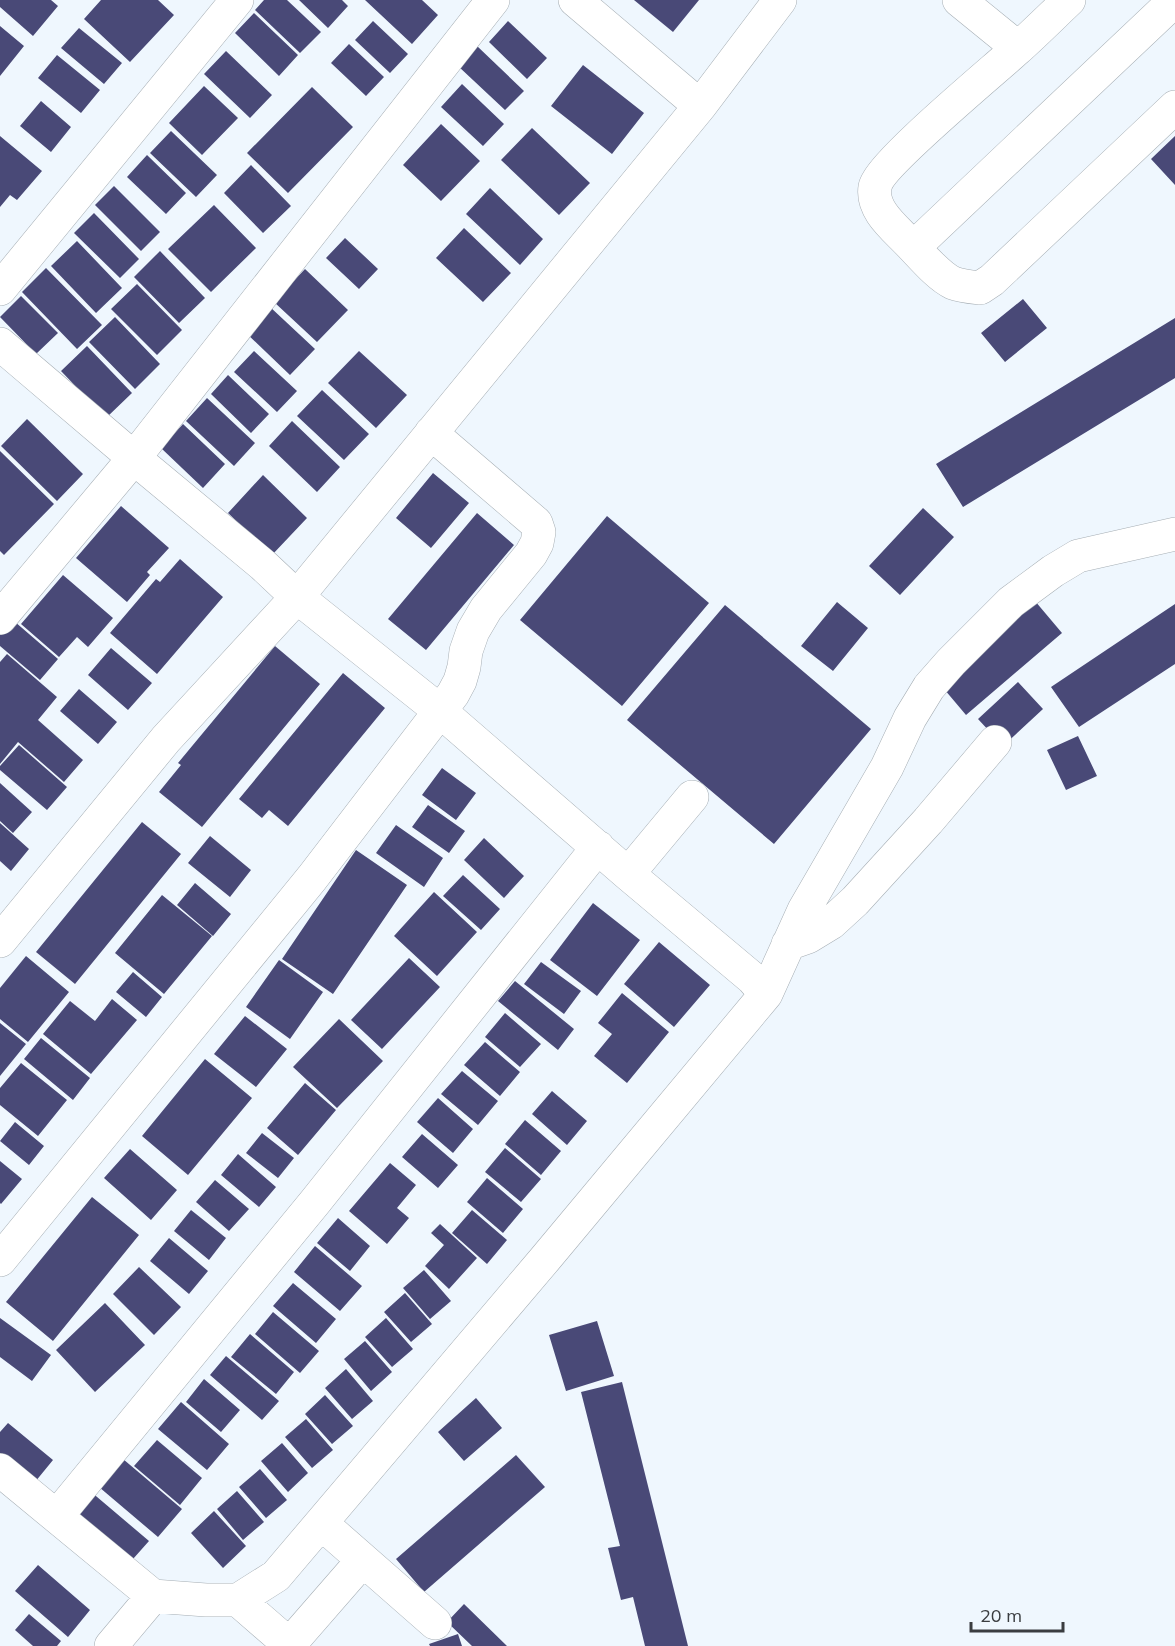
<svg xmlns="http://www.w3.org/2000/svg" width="1175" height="1646" font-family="Mulish,sans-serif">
	<rect width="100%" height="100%" fill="#eff7fe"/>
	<path fill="#494977" d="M0,0H51L58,6L33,36L0,7Z
		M101,0H158L174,15L130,62L84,19Z
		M264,0H287L321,32L300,53L255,10Z
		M299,0H342L348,6L328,28Z
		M365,0H422L438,15L412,44Z
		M634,0H699L673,32Z
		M254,13L298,55L279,76L235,33Z
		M373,21L408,54L390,73L355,40Z
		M508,21L547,58L527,79L489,42Z
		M0,26L24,46L0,76Z
		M79,28L122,63L104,84L61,48Z
		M349,44L384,77L366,96L331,63Z
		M477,46L524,91L505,110L458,66Z
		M226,51L272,95L250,118L204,74Z
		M57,55L100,90L81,113L38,78Z
		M583,65L644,113L612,154L551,106Z
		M462,84L504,124L483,146L441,107Z
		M204,86L238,118L202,155L169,123Z
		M312,87L353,127L288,193L247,153Z
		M41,101L71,127L51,152L20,126Z
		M441,124L480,161L441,201L403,165Z
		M532,128L590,183L559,215L501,160Z
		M171,131L217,175L196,197L150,153Z
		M0,136L42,171L17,200L10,195L0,207Z
		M1175,136V185L1151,159Z
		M147,155L186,193L166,214L127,177Z
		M251,165L291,206L263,233L224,193Z
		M114,186L160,232L141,251L95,205Z
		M490,188L543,239L520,265L466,214Z
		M214,205L256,248L211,292L168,249Z
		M94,213L139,259L120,278L74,233Z
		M464,228L511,273L483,302L436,258Z
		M345,238L378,269L359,289L326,258Z
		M77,241L122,288L96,313L51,266Z
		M160,251L205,298L179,323L134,277Z
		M46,268L102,325L77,349L22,292Z
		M305,269L348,310L317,342L274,302Z
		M137,284L182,330L157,355L111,309Z
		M21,296L58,333L36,354L0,317Z
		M1023,299L1047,328L1005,362L981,333Z
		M269,306L315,349L290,375L245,332Z
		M115,317L160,364L135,389L89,342Z
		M1175,318V378L963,507L936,464Z
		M87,346L132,393L106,418L61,371Z
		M254,351L297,391L277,412L234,372Z
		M359,351L407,395L376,428L328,383Z
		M228,375L269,414L251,433L211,394Z
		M322,390L369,434L344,460L297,416Z
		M207,398L255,443L234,466L186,421Z
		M27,419L83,474L57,501L1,446Z
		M292,421L340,467L317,492L269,446Z
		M183,424L225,464L203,488L161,448Z
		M0,451L54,504L4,555L0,551Z
		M433,473L469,503L431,548L396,518Z
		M263,475L307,518L272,555L228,513Z
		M121,506L169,548L147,572L150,575L127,602L76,558Z
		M923,508L954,537L900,595L869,566Z
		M477,513L514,545L426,650L388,619Z
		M607,516L709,603L622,706L520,620Z
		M180,559L223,597L157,674L110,633L156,579L160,582Z
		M63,575L113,618L88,647L77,637L59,657L21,624Z
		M1035,601L1062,633L966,715L939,683Z
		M837,602L868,628L833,671L801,646Z
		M1175,604V664L1079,727L1051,687Z
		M725,605L871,729L774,844L627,720Z
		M7,615L58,659L40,680L0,646V623Z
		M275,646L320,684L202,827L159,792L181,765L178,763Z
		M111,648L152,683L128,710L88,675Z
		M7,654L57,697L38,720L83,760L64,782L18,742L0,764V662Z
		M343,673L385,708L288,826L269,810L262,818L239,799Z
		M1018,682L1043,709L1003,746L978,719Z
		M79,689L117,722L98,744L60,711Z
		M1078,736L1097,776L1066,790L1047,750Z
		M19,745L67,787L47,810L0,770V766Z
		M442,768L476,793L456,820L422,795Z
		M0,783L32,812L13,833L0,821Z
		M428,805L465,831L449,853L412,827Z
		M142,822L181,854L75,984L36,952Z
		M0,823L29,849L11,871L0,861Z
		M396,825L443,858L424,887L376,853Z
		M210,836L251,870L230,897L188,863Z
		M484,838L524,876L504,898L464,860Z
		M356,850L407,885L333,994L282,959Z
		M463,875L500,909L481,930L443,896Z
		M195,883L231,914L213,936L177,905Z
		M434,892L477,932L437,976L394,936Z
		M162,895L212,936L164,994L115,953Z
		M593,903L640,940L597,996L550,960Z
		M659,942L710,985L674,1027L624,984Z
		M26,956L69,992L28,1042L0,1019V988Z
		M409,958L440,987L382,1049L351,1020Z
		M279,960L323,992L290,1039L246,1007Z
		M541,962L581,991L564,1014L524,984Z
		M133,972L162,997L146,1017L116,992Z
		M515,981L574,1029L558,1050L498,1001Z
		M622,993L669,1032L627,1083L594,1056L612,1034L598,1023Z
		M112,999L137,1020L91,1074L43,1034L70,1001L95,1021Z
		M505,1013L541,1044L520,1067L485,1037Z
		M245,1016L287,1049L256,1087L214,1054Z
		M339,1019L383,1061L337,1108L293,1067Z
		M0,1023L26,1044L0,1076Z
		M41,1038L90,1078L73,1100L24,1059Z
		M485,1042L520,1072L500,1096L464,1065Z
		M205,1059L252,1098L188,1175L142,1136Z
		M21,1063L67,1100L38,1136L0,1105V1088Z
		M462,1071L498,1101L478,1125L441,1094Z
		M305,1083L336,1110L298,1155L267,1128Z
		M552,1091L587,1121L567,1145L532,1114Z
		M438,1098L473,1129L453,1153L417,1122Z
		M525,1120L561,1151L541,1175L505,1144Z
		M15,1122L44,1146L29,1165L0,1141Z
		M262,1133L294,1158L278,1178L246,1153Z
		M422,1134L458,1165L438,1188L402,1157Z
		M505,1148L541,1179L521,1202L485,1172Z
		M130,1149L177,1190L151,1220L104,1178Z
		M238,1154L276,1187L259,1207L221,1175Z
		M0,1161L22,1179L1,1204L0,1203Z
		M390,1163L416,1185L397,1208L409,1218L387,1244L349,1211Z
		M487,1178L523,1209L503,1233L467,1202Z
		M215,1180L249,1209L229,1231L196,1202Z
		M92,1197L139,1235L53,1341L6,1302Z
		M191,1210L226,1238L209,1260L174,1231Z
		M472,1210L507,1240L487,1264L452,1233Z
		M338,1218L370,1246L350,1271L317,1243Z
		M440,1224L477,1258L449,1289L425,1266L444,1245L431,1233Z
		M169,1238L208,1271L189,1294L150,1261Z
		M315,1246L362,1286L340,1311L294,1272Z
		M139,1267L181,1307L154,1335L113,1294Z
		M424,1270L451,1301L430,1319L403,1288Z
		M293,1283L336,1319L316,1343L273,1306Z
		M405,1293L432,1324L411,1342L384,1312Z
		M105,1303L145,1345L95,1392L56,1350Z
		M273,1312L319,1351L300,1373L255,1334Z
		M0,1318L51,1355L32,1381L0,1357Z
		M386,1318L413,1349L392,1367L365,1337Z
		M597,1321L614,1376L566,1391L549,1335Z
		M250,1334L294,1372L276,1394L231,1357Z
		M365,1341L392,1372L371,1391L344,1359Z
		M226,1356L279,1401L262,1420L210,1375Z
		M346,1369L373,1401L352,1419L325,1388Z
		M204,1379L240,1410L221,1432L186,1402Z
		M622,1382L688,1646H645L633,1597L621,1600L608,1548L620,1546L581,1392Z
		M325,1395L353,1426L332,1444L305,1414Z
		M476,1398L502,1428L464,1461L438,1432Z
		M181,1402L229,1444L207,1470L158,1429Z
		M306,1419L333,1450L312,1468L285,1437Z
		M8,1423L53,1460L35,1482L0,1453V1432Z
		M157,1440L202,1478L180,1505L134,1466Z
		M282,1443L308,1473L288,1492L261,1461Z
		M516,1455L545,1487L424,1592L396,1559Z
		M123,1459L182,1509L158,1537L99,1487Z
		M260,1469L287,1500L266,1518L239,1487Z
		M90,1491L149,1541L125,1568L66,1518Z
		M237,1491L264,1522L243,1540L217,1509Z
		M214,1511L246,1546L223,1568L191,1533Z
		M38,1565L90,1610L68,1637L15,1591Z
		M464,1604L507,1646H472L447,1622Z
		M29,1614L61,1641L57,1646H33L15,1630Z
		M458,1634L462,1646H430L429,1644Z"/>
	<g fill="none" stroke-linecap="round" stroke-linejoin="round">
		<g stroke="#a6aeb4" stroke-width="34">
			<path id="minor" d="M575,0L700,106
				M959,0L1018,48
				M1069,0C1051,17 1034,34 1016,50C993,71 879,165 875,187C871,210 895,228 909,243C921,255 938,276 953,283C961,286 971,287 980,288L992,280L1175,107
				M914,247L1175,0
				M0,289L237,0
				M0,344L134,458L263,565L297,597L440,711L628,874L752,978L766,994L545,1259L276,1576L238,1600H206L153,1596L111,1646
				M0,618L134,458L493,0
				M628,874L692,797
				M0,941L166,739L297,597L700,106L780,0
				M788,944L808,937L831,923L855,901L928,821L995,742
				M766,994L804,910L887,767L910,718L929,687L951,662L1011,602L1053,571L1078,556L1175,534
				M0,1260L312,878L453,694L460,681L464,667L466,651L473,631L486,609L531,554L537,543L539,532L536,523L431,433
				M0,1470L153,1596
				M57,1516L315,1202L598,847
				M321,1523L435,1623
				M238,1600L291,1646
				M289,1645L363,1560"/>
		</g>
		<use href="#minor" stroke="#fff" stroke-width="33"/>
	</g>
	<path d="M971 1622v9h92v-9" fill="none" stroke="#3a3d40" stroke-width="3"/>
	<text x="980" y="1622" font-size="18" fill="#3a3d40" stroke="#eff7fe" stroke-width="4.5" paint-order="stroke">20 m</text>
</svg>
